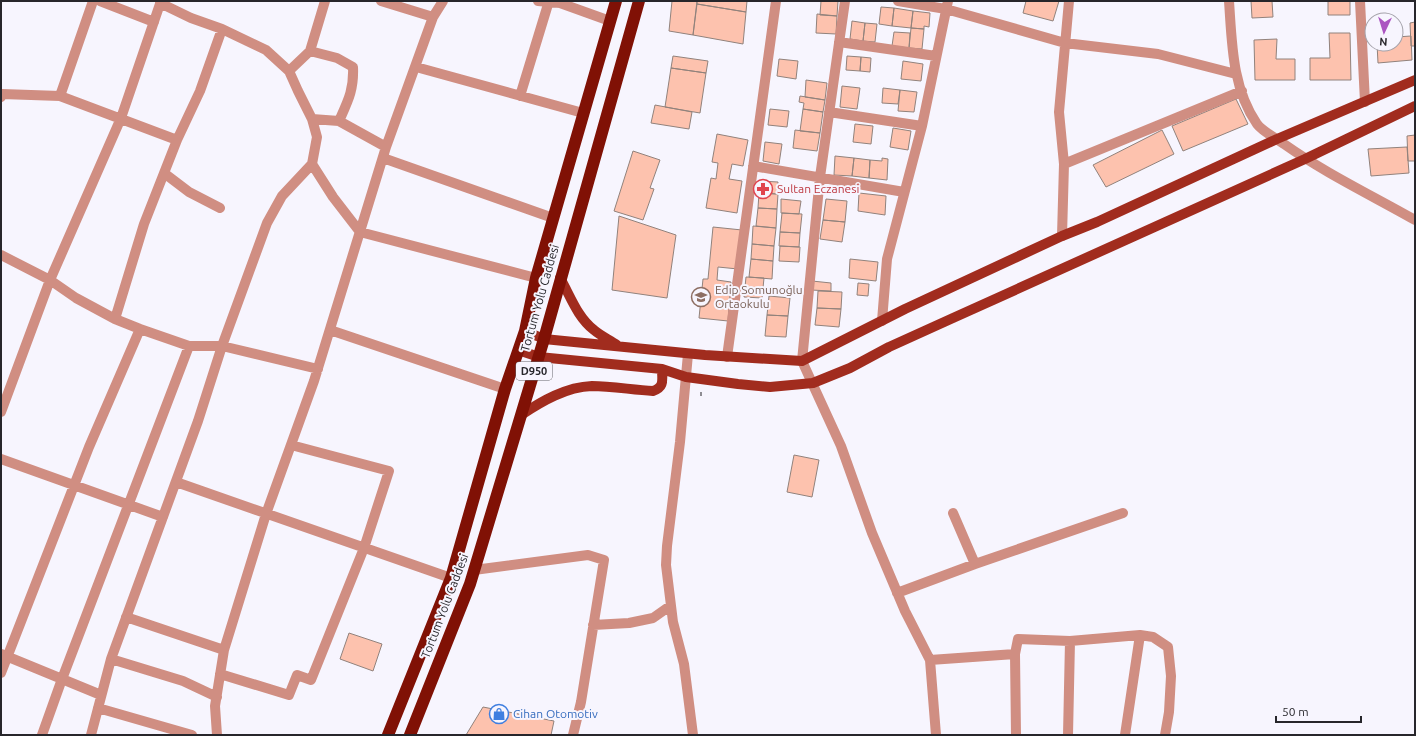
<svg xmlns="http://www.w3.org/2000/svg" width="1416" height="736" font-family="Ubuntu,sans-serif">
	<rect width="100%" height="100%" fill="#f7f5fe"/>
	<path fill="#fdc2ae" stroke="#91827c" d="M672,1H697L693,35L669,31Z
		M697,1H747L746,12L697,4Z
		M821,1H838L837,16L820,15Z
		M1026,1H1059L1053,21L1023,13Z
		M1251,1H1272L1273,17L1252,18Z
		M1328,1H1350V15H1328Z
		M697,4L746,12L743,44L693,35Z
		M881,7L894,8L892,26L879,24Z
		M894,8L913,11L911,28L892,26Z
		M913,11L930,13L929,27L924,26V29L911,28Z
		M817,14L837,16L836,34L816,33Z
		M852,21L865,23L863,41L850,39Z
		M1415,22V46H1411L1410,23Z
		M865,23L877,24L875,42L863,41Z
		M911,28L924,29L922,49L909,48Z
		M894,32L910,33L909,48L892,46Z
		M1329,33H1350L1351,80H1310V58H1330Z
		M1411,36L1412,60L1378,63L1377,44H1396V37Z
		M1277,39L1276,59H1295V80H1255L1254,40Z
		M673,56L708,61L706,73L671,68Z
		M847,56L861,57L860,71L846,70Z
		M861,57L871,58L870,72L860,71Z
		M779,59L798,61L796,79L777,76Z
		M903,61L923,64L921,81L901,79Z
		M671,68L706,73L700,113L665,107Z
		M806,80L827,83L825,100L805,97Z
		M842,86L860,88L857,109L840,107Z
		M883,88L900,90L898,104L882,103Z
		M900,90L917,92L914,112L898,111Z
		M800,96L825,100L823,112L803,109L804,103L799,102Z
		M1236,99L1248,124L1183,151L1172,126Z
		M655,105L692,112L689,129L651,123Z
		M770,109L789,111L787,127L768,125Z
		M803,109L823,112L820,133L800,131Z
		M855,124L873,126L871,144L853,142Z
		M893,128L911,131L908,150L890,147Z
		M795,130L820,133L817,151L793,148Z
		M1162,130L1174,154L1106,187L1093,165Z
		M717,134L748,140L743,166L732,164L729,179L742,181L737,213L706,208L711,178L716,179L718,163L712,162Z
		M1415,135V161H1408L1407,136Z
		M765,142L782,144L779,164L763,161Z
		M1407,147L1409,173L1371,176L1368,149Z
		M633,151L660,160L650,188L654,189L643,220L614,211Z
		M835,156L854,158L852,176L834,175Z
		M854,158L870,160L869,178L852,176Z
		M882,158L888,159L887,180L869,178L870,160L882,161Z
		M760,181L778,182L777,194L759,193Z
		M759,193L778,194L777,209L758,208Z
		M859,193L886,196L885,215L858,211Z
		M781,199L801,201L799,214L781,213Z
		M826,199L847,201L845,222L823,220Z
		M758,208L777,209L776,228L756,226Z
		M782,213L802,214L800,233L780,232Z
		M619,216L676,235L667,298L612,290Z
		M823,220L845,222L842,242L820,239Z
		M753,226L776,228L774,246L752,244Z
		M713,227L742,230L738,269L718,267L717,280L731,282L728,321L699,318L703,279H708Z
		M780,232L800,233L799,247L779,246Z
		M752,244L774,246L773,261L751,259Z
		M780,246L800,247L799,262L779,261Z
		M751,259L773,261L772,279L749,277Z
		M850,259L878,262L876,281L849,278Z
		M746,277L764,278L762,298L744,297Z
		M812,281L831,283V291L811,290Z
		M858,283L869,284L868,296L857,295Z
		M818,291L842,292L841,309L817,308Z
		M769,296L790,298L788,316L767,315Z
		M817,308L841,309L839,327L815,325Z
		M767,315L788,316L786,337L765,336Z
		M794,455L819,460L812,497L787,492Z
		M349,633L382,644L373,671L340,659Z
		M483,707L554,721L551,735H466Z"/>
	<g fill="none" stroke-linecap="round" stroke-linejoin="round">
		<path stroke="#8e8c93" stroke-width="2" stroke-dasharray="4 2" stroke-linecap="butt" d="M701,396V390"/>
		<path stroke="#d08e82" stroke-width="10" d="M100,1L154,22
			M381,1L433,17
			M538,1L560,3L610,21
			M845,1L820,177L802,361L841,446L872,533L905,611L930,660
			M898,1L946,9L1065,43L1158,54L1236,74
			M1229,1C1232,43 1232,88 1257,124C1263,132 1276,138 1284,144C1325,173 1371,195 1415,220
			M1360,1L1365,102
			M839,42L936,56
			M310,51L337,58L353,67C354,90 348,101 339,121
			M416,67L583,113
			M289,71L310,51L325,1
			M60,96L93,1
			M520,96L549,1
			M1,97L2,94L60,96L177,140
			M829,112L922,126
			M312,119L339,121L386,147
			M383,158L553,218
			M312,164L333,197L360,232L536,278
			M1064,164L1242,91
			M753,166L904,192
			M164,173L189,192L220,208
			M1062,236L1064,164L1059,112L1069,1
			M1,255L50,280L76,298L115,319L140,329L189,346H222L318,369
			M115,319L144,224L177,140L200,91L222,29
			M882,321L887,259L922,126L948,1
			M330,330L505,389
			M688,354L680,442L667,546L666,565L673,622L684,664L693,735
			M727,357L776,1
			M1,412L50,280L121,118L161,1
			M1,459L163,517
			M176,482L451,578
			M953,513L975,564
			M474,570L588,555L604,560L581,702L573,735
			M897,593L975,564L1123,513
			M126,617L224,650
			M593,625L629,623L653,618L670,606
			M1140,635L1153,637L1168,647L1171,676L1169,712L1165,735
			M1070,641L1140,635L1125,735
			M1,654L101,695
			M111,659L183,681L217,697
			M1,673L89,447L140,329
			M220,674L289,695L297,675L311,680L364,548L389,471L291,445
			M98,708L192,735
			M42,735L62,679L189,346
			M91,735L111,659L198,421L222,346L267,223L282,196L312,164L317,137L312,119L298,91L289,71L266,50L222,29L191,18L160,3
			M217,735L215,706L224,650L266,514L314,381L386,147L433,17L443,1
			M936,735L930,660L1015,654
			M1016,735L1015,654L1018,639L1070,641L1068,735"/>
		<path stroke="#a12c1e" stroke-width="10" d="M560,278C570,295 577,317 594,330C601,336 610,340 617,345
			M525,331L544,339L705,355L802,361L905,309L1062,236L1097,222L1277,139L1415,80
			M518,350L539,357L662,369L686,377L738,384L770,387L813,383L850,368L889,347L953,318L1305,159L1415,106
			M521,415C542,401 566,387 592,386C612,386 633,390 653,391C665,387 662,380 662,369"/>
		<path stroke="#801105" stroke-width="12" d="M388,735L451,578L505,389L525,331L536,278L616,1
			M410,735L470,584L544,339L639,1"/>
	</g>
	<defs>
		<g id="pharmacy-ring" transform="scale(1)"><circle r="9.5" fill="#f7f5fe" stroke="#e0444e" stroke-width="1.5"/><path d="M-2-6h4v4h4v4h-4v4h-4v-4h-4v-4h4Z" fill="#e0444e"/></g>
		<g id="school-ring" transform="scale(1)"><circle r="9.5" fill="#f7f5fe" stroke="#8d6e63" stroke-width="1.5"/><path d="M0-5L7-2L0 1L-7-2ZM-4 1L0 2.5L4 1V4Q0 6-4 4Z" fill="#8d6e63"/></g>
		<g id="shop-ring" transform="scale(1)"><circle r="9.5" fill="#f7f5fe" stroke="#3f7fe0" stroke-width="1.5"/><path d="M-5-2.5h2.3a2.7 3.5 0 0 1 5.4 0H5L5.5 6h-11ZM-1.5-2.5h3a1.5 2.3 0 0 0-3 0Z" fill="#3f7fe0"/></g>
	</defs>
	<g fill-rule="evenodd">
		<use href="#pharmacy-ring" x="763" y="189"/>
		<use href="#school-ring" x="701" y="297"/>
		<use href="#shop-ring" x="499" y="714"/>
	</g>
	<g text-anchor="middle" stroke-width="4" stroke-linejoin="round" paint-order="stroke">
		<rect fill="#f7f5fe" stroke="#65646a" stroke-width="1" x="516" y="362" width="36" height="18" rx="3"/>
		<g font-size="11" font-weight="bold" fill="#27262b">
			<text x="534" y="375">D950</text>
		</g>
		<g font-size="12" fill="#be3a42" stroke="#f7f5fe" text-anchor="start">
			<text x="777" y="193">Sultan Eczanesi</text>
		</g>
		<g font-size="12" fill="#785e54" stroke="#f7f5fe" text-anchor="start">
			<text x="715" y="294">Edip Somunoğlu<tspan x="715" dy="14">Ortaokulu</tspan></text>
		</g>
		<g font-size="12" fill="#27262b" stroke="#f7f5fe">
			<text transform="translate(540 298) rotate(-74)" y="4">Tortum Yolu Caddesi</text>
			<text transform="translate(445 606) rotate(-69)" y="4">Tortum Yolu Caddesi</text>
		</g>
		<g font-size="12" fill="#366cbe" stroke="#f7f5fe" text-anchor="start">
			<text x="513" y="718">Cihan Otomotiv</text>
		</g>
	</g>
	<rect width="1416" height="736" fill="none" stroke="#27262b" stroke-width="4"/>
	<g transform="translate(1384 32) rotate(184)"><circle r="19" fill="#f7f5fe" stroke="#a4a2aa"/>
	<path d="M0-3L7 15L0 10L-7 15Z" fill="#ab54c1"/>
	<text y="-6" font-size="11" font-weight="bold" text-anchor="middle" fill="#27262b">N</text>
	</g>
	<path d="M1276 716v6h85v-6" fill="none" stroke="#27262b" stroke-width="2"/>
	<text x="1282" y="716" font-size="12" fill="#27262b" stroke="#f7f5fe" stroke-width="3" paint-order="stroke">50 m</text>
</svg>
